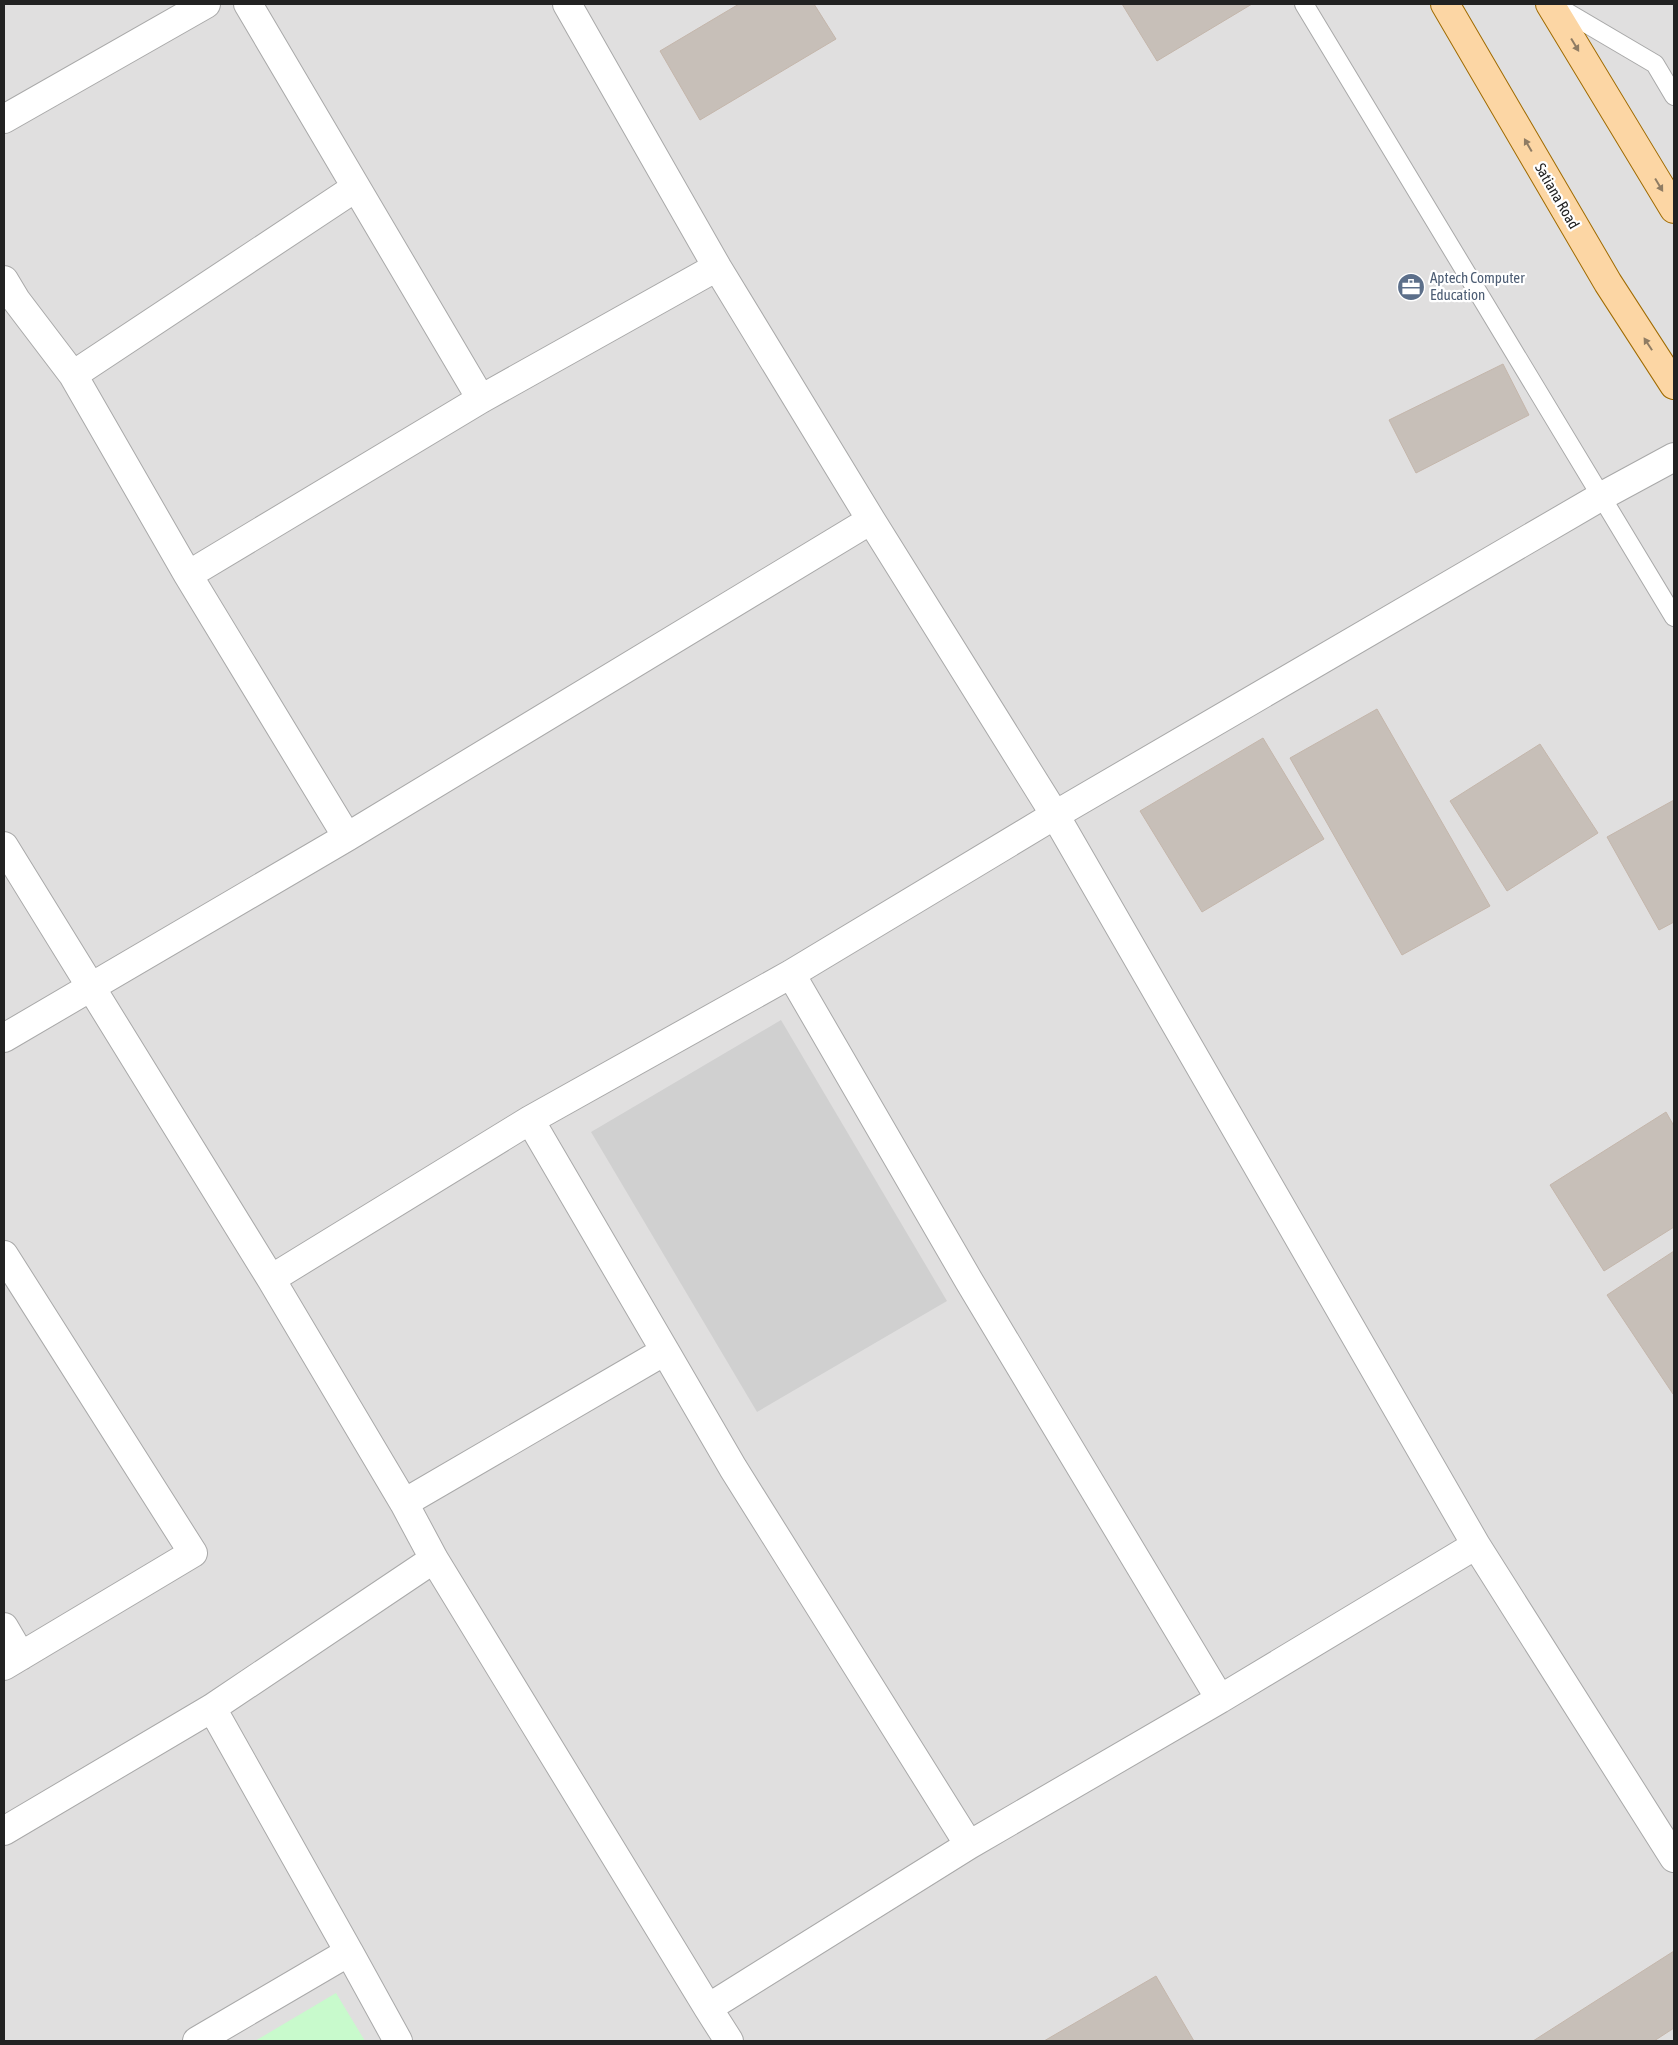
<svg xmlns="http://www.w3.org/2000/svg" width="1678" height="2045" font-family="'Asap Condensed',sans-serif">
	<rect width="100%" height="100%" fill="#f2efe9"/>
	<path fill="#e0dfdf" d="M4,4H1674V2041H4Z"/>
	<path fill="#d0d0d0" d="M781,1020L947,1301L757,1412L591,1132Z"/>
	<path fill="#c8facc" d="M336,1993L365,2041H255Z"/>
	<path fill="#c7bfb8" stroke="#c4b6ab" d="M739,4H814L836,39L700,120L660,51Z
		M1122,4H1252L1157,61Z
		M1503,364L1529,415L1416,473L1389,420Z
		M1377,709L1490,906L1402,955L1290,758Z
		M1263,738L1324,839L1202,912L1140,811Z
		M1540,744L1598,833L1507,891L1450,801Z
		M1674,800V922L1659,930L1607,837Z
		M1666,1112L1674,1126V1227L1604,1271L1550,1185Z
		M1674,1251V1393L1673,1394L1607,1295Z
		M1674,1951V2028L1654,2041H1533Z
		M1156,1976L1194,2041H1044Z"/>
	<g fill="none" stroke-linecap="round" stroke-linejoin="round">
		<g stroke="#a9a9a9" stroke-width="20">
			<path id="lane" d="M1304,4L1674,617
				M1553,4L1655,64L1674,96"/>
		</g>
		<g stroke="#a9a9a9" stroke-width="30">
			<path id="street" d="M248,4L481,399
				M567,4L717,267L871,520L1055,815L1476,1545L1674,1858
				M4,119L206,4
				M4,280L16,300L73,375L188,575L347,837
				M73,375L355,188
				M188,575L481,399L717,267
				M4,846L271,1279L404,1503
				M791,974L969,1281L1220,1699L969,1845L708,2008L434,1559L404,1503L665,1351L733,1468L969,1845
				M4,1038L347,837L871,520
				M530,1120L665,1351
				M4,1255L193,1553L4,1666
				M271,1279L530,1120L791,974L1055,815L1602,496L1674,457
				M4,1627L21,1656
				M1220,1699L1476,1545
				M212,1708L349,1952
				M4,1831L212,1708L434,1559
				M708,2008L729,2041
				M197,2041L349,1952L398,2041"/>
		</g>
		<g stroke="#a06b00" stroke-width="30">
			<path id="primary" d="M1445,4L1608,283L1674,385
				M1550,4L1674,209"/>
		</g>
		<use href="#lane" stroke="#fff" stroke-width="18"/>
		<use href="#street" stroke="#fff" stroke-width="28"/>
		<use href="#primary" stroke="#fcd6a4" stroke-width="28"/>
	</g>
	<defs><path id="oneway-solid" d="M-6-.8H1V-3.2L6.5 0L1 3.2V.8H-6Z" transform="scale(1.25)"/></defs>
	<g fill="#8f7c63">
		<use href="#oneway-solid" transform="translate(1575 45) rotate(59)"/>
		<use href="#oneway-solid" transform="translate(1528 145) rotate(-120)"/>
		<use href="#oneway-solid" transform="translate(1659 185) rotate(59)"/>
		<use href="#oneway-solid" transform="translate(1648 344) rotate(-123)"/>
	</g>
	<defs>
		<g id="office-disc" transform="scale(1.4375)"><circle r="9.5" fill="#5c6f8a" stroke="#fff"/><path d="M-6-3h4V-5.5h4V-3h4V5H-6ZM-1-4.5V-3h2v-1.5ZM-6 0V1H6V0Z" fill="#fff"/></g>
	</defs>
	<g fill-rule="evenodd">
		<use href="#office-disc" x="1411" y="287"/>
	</g>
	<g text-anchor="middle" stroke-width="4.5" stroke-linejoin="round" paint-order="stroke">
		<g font-size="15" fill="#222" stroke="#fff">
			<text transform="translate(1557 196) rotate(60)" y="5">Satiana Road</text>
		</g>
		<g font-size="15" fill="#4e5e75" stroke="#fff" text-anchor="start">
			<text x="1430" y="283">Aptech Computer<tspan x="1430" dy="17">Education</tspan></text>
		</g>
	</g>
	<rect width="1678" height="2045" fill="none" stroke="#222222" stroke-width="10"/>
</svg>
